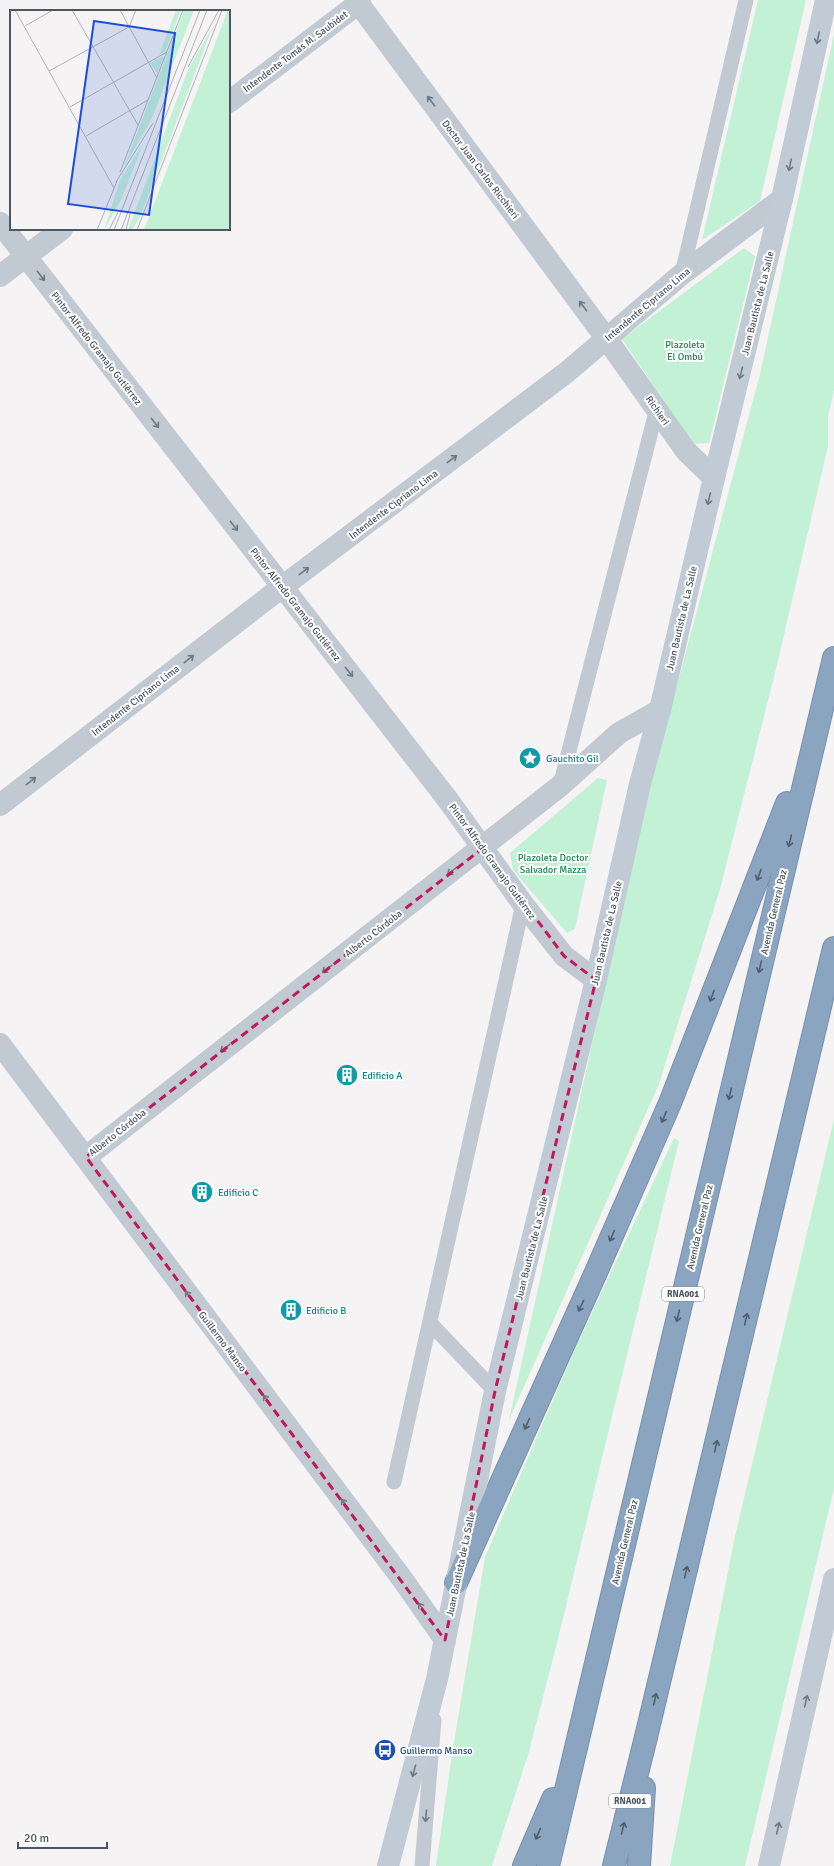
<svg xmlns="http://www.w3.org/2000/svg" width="834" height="1866" font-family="Signika,sans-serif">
	<rect width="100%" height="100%" fill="#f5f3f3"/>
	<path fill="#c3f1d5" d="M758,0H806L760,201L702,240Z
		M834,34V390L828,417V446L776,669L720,889L659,1084L509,1420L643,813L760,374Z
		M744,248L755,256L709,443L693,444L622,339Z
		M598,778L607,780L575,929L567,933L513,870L510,853Z
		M834,1119V1488L745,1866H670L735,1536Z
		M674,1138L679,1141L556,1647L528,1755L492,1866H436L453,1748L485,1557L575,1349Z"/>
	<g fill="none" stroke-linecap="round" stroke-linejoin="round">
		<g stroke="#7690ad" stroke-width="24">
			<path id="highway" d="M456,1583L597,1270L670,1103L787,803
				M524,1866L553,1799
				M548,1866L834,658
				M614,1866L646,1737L834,948
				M639,1866L644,1788"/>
		</g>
		<path stroke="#c1cad2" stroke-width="15" d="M682,274L746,0
			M560,786L657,408
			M431,1324L495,1391
			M394,1482L523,904
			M422,1866L434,1720"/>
		<path stroke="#c1cad2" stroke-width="22" d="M356,0L606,338L686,451L714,478
			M229,102L359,3L360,0
			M0,223L448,800L523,904L564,956L596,980
			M0,276L62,229
			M0,805L282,587L567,372L682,274L782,199
			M0,1044L403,1580L445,1640
			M86,1157L560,786L619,733L660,710"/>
		<path stroke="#c1cbd6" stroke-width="22" d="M388,1866L437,1679L495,1391L596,980L640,784L660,710L714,478L782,199L826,0
			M769,1866L834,1579"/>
		<use href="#highway" stroke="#8ba5c1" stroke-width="22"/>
	</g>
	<defs><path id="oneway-shaft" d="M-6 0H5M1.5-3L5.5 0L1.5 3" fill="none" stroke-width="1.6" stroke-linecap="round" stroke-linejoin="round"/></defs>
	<g stroke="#6e7984">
		<use href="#oneway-shaft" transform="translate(818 38) rotate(102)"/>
		<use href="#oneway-shaft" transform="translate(790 165) rotate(102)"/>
		<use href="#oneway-shaft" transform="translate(741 373) rotate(104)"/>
		<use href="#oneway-shaft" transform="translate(709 499) rotate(103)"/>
		<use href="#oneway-shaft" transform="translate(806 1701) rotate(-77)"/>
		<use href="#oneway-shaft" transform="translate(414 1771) rotate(105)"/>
		<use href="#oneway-shaft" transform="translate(778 1828) rotate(-77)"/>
	</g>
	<g stroke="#6e7983">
		<use href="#oneway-shaft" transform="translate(431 101) rotate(-127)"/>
		<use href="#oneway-shaft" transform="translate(41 276) rotate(52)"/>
		<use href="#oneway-shaft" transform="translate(583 306) rotate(-127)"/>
		<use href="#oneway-shaft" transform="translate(155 423) rotate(52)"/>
		<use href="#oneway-shaft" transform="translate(452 459) rotate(-37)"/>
		<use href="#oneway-shaft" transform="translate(234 526) rotate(52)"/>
		<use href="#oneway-shaft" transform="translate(304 571) rotate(-37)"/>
		<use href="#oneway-shaft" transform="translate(189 659) rotate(-38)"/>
		<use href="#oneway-shaft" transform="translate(349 672) rotate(52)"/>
		<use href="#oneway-shaft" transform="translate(31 781) rotate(-38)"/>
		<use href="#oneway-shaft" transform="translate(452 871) rotate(142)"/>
		<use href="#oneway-shaft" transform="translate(327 969) rotate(142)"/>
		<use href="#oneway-shaft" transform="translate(225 1048) rotate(142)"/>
		<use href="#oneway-shaft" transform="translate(189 1296) rotate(-127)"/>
		<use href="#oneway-shaft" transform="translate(267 1400) rotate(-127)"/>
		<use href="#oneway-shaft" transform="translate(345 1504) rotate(-127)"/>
		<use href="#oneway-shaft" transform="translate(422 1608) rotate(-125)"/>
		<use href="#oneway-shaft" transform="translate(426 1816) rotate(95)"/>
	</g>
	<g stroke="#505e6b">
		<use href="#oneway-shaft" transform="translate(790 841) rotate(103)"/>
		<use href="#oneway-shaft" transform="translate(759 875) rotate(111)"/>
		<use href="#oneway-shaft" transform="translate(760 967) rotate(103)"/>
		<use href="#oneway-shaft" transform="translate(712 996) rotate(111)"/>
		<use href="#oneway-shaft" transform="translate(730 1094) rotate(103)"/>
		<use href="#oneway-shaft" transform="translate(664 1117) rotate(113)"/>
		<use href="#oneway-shaft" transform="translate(612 1236) rotate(113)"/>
		<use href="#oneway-shaft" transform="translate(581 1306) rotate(115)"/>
		<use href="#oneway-shaft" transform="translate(678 1316) rotate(103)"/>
		<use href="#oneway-shaft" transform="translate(746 1319) rotate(-77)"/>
		<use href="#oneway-shaft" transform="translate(527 1424) rotate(114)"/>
		<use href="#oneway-shaft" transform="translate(716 1446) rotate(-77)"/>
		<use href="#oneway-shaft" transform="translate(686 1572) rotate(-77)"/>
		<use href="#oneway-shaft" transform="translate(655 1699) rotate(-77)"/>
		<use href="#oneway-shaft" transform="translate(623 1828) rotate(-76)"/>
		<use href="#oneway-shaft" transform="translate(538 1834) rotate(114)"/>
	</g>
	<path fill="none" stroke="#c2185b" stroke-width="3" stroke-dasharray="8 5" stroke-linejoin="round" d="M483,848L564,956L596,980L495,1391L445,1640L86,1157Z"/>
	<defs>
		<g id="sight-disc" transform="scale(1.15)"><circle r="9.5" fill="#0f9aa8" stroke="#fff"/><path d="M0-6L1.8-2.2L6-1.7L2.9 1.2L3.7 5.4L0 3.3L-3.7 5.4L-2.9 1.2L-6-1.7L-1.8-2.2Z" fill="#fff"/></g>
		<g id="building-disc" transform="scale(1.15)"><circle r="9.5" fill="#0f9aa8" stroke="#fff"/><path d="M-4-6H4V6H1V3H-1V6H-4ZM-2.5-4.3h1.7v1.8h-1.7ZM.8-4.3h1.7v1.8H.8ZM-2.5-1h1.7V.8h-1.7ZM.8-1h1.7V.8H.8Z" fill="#fff"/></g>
		<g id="bus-disc" transform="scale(1.15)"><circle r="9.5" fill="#1a4fb4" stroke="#fff"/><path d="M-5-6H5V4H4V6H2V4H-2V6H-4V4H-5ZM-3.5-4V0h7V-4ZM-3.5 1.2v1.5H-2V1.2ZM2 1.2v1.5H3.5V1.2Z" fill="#fff"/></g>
	</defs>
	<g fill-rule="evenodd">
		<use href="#sight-disc" x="530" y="758"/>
		<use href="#building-disc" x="347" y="1075"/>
		<use href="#building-disc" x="202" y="1192"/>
		<use href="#building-disc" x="291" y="1310"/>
		<use href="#bus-disc" x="385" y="1750"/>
	</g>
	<g text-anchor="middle" stroke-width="4" stroke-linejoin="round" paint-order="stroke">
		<g fill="#fff" stroke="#808990" stroke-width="1">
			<rect x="662" y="1287" width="42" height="14" rx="3"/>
			<rect x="609" y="1794" width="42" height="14" rx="3"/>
		</g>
		<g font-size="9" font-weight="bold" fill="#4a5661">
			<text x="683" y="1297">RNA001</text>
			<text x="630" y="1804">RNA001</text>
		</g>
		<g font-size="10" fill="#4a5661" stroke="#fff">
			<text transform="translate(295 51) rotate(-37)" y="4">Intendente Tomás M. Saubidet</text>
			<text transform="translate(481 169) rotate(53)" y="4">Doctor Juan Carlos Ricchieri</text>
			<text transform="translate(757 303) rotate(-76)" y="4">Juan Bautista de La Salle</text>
			<text transform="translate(647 304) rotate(-40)" y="4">Intendente Cipriano Lima</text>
			<text transform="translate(97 348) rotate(52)" y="4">Pintor Alfredo Gramajo Gutiérrez</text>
			<text transform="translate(658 410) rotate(55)" y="4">Richieri</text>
			<text transform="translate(393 504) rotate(-37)" y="4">Intendente Cipriano Lima</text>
			<text transform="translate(296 604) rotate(52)" y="4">Pintor Alfredo Gramajo Gutiérrez</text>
			<text transform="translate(681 618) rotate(-77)" y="4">Juan Bautista de La Salle</text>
			<text transform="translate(135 700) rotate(-38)" y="4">Intendente Cipriano Lima</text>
			<text transform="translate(493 861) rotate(54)" y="4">Pintor Alfredo Gramajo Gutiérrez</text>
			<text transform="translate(773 912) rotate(-77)" y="4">Avenida General Paz</text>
			<text transform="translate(373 933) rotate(-38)" y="4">Alberto Córdoba</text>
			<text transform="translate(606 933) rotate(-77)" y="4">Juan Bautista de La Salle</text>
			<text transform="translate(117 1132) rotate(-38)" y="4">Alberto Córdoba</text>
			<text transform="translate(699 1227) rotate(-77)" y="4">Avenida General Paz</text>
			<text transform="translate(531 1248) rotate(-76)" y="4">Juan Bautista de La Salle</text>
			<text transform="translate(223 1341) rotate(53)" y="4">Guillermo Manso</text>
			<text transform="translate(624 1542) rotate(-77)" y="4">Avenida General Paz</text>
			<text transform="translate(460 1564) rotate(-78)" y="4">Juan Bautista de La Salle</text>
		</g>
		<g font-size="10" fill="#17864f" stroke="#fff">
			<text x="685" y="348">Plazoleta<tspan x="685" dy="12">El Ombú</tspan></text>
			<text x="553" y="861">Plazoleta Doctor<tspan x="553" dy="12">Salvador Mazza</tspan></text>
		</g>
		<g font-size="10" fill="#0d838f" stroke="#fff" text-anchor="start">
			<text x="546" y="762">Gauchito Gil</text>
			<text x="362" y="1079">Edificio A</text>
			<text x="218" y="1196">Edificio C</text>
			<text x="306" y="1314">Edificio B</text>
		</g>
		<g font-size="10" fill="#164399" stroke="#fff" text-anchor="start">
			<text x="400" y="1754">Guillermo Manso</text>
		</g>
	</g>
	<g transform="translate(10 10)">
		<rect width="220" height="220" fill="#f5f3f3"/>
		<path d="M166,0H171L155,42L149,45ZM174,0H184L142,108L114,157ZM218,0H220V220H134ZM203,16L130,207L122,220H118L178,60ZM153,46L154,47L147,64L140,53ZM134,132L111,190L94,220L110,170Z" fill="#c3f1d5"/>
		<path fill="none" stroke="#b1b4b9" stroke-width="1" d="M5,0L104,178M62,0L128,115M110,0L147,68M15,16L43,0M178,57L209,0M39,61L119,17L126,0M60,97L157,42M76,126L138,90M110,162L173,0M106,172L143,113M87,220L107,171M99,220L108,202M104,220L190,0M111,220L197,0M116,220L120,204M127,220L212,0"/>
		<path fill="#1d4ed8" fill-opacity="0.15" stroke="#1d4ed8" stroke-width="2" d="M84,11L165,23L139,205L58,194Z"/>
		<rect width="220" height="220" fill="none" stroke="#4a5661" stroke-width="2"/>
	</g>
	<path d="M18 1842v6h89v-6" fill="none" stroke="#4a5661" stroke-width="2"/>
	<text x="24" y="1842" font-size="12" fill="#4a5661" stroke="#ffffff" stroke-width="3" paint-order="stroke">20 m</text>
</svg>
